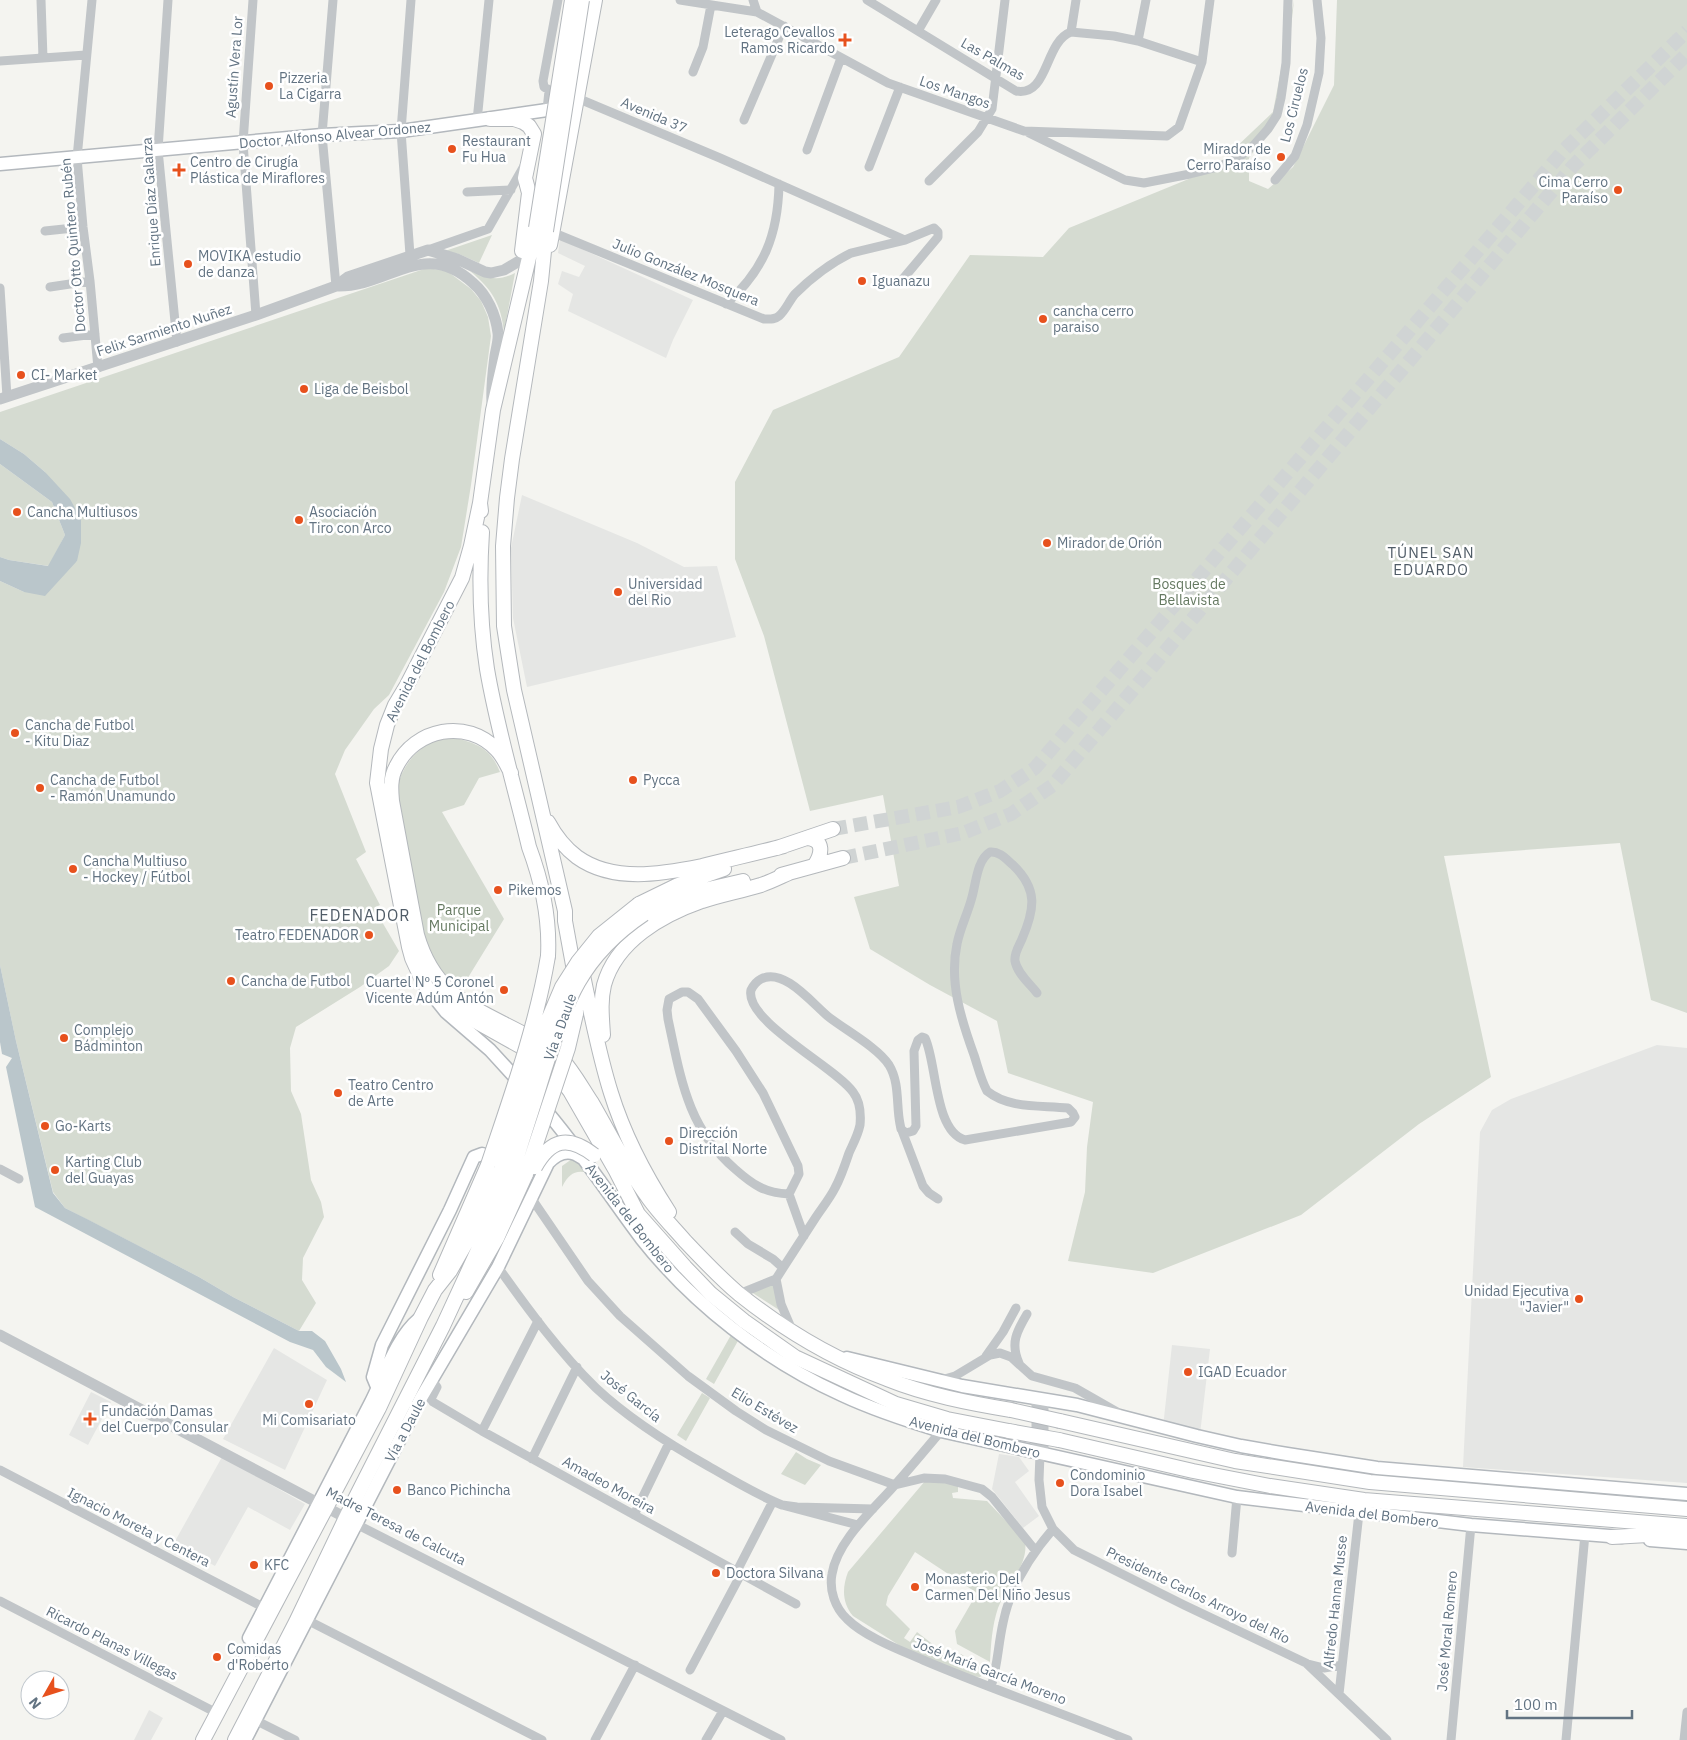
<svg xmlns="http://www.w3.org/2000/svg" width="1687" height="1740" font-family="'IBM Plex Sans',sans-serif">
	<rect width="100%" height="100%" fill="#f4f4f0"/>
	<path fill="#e5e6e4" d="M560,239L693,300L673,340L666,358L568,311L573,294L558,284L562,271L579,277L585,266L558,253Z
		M522,495L637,543L684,567L717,566L736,637L527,687L513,618L511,548Z
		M1657,1045L1687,1048V1483L1463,1467L1480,1132L1492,1110L1511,1099Z
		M1172,1345L1210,1349L1200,1434L1163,1427Z
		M274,1348L327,1380L285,1470L223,1439Z
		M91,1392L111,1402L88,1445L69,1435Z
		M999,1454L1019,1457L1029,1471L1015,1482L1039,1516L1023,1528L992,1489Z
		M222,1457L305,1504L290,1530L248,1507L215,1566L174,1543Z
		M149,1710L163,1718L151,1740H134Z"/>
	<path fill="#d5dbd1" d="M1294,0L1282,113L1249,158V181L1268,189L1293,167L1334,85L1337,0H1687V1013L1651,1000L1620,843L1444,856L1491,1077L1419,1124L1301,1215L1153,1273L1068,1261L1085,1192L1087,1147L1093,1102L1008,1073L997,1021L930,985L870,949L854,897L899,886L883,795L810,811L764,636L735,559V482L773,410L899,357L970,255L1043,257L1069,228L1213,169L1273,112Z
		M492,235L479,263L459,254L445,251Z
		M427,268L447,271L471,289L481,301L488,317L491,336L471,485L461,547L444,592L389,695L374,709L345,750L335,774L366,852L356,859L380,905L374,908L399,951L389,966L360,987L296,1027L290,1048L291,1091L301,1114L311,1180L321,1202L324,1217L303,1258L302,1280L316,1303L299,1331L233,1297L199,1277L65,1208L53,1192L16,1041L0,965V581L24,592L77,561L45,472L24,454L0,439V412Z
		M470,271C488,278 497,282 515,273L504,332C501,304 492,289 470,271Z
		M0,464L52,502L65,535L49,566L9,560L0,557Z
		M456,738C478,744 491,749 500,772L479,778L464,805L442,812L504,919L461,989L437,969L426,943L396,790C402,769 412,752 432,742C439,739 448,739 456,738Z
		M581,1158L593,1174C576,1169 570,1172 562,1187V1166L572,1159Z
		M778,1280L787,1315L745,1288Z
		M731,1335L739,1339L714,1384L706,1379Z
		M702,1393L710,1398L686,1441L677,1435Z
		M796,1452L807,1459L821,1465L805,1485L781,1474Z
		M925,1481L946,1482L958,1486V1492L952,1493L953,1498L987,1501L1025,1541C1029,1565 1006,1587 998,1608C992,1626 991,1644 990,1662L957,1644L955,1631L977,1593L915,1552L888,1596L886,1605L910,1629L904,1638L910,1642L917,1632L953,1660L961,1654L987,1672L980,1677L968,1676L910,1652L853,1616C842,1603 842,1588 848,1572Z"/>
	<path fill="#bac6cb" d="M0,439L24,454L45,472L70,499L81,519V543L77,561L45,596L24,592L0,581V557L9,560L48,566L65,535L52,502L0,464Z
		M0,965L16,1041L53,1193L65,1208L87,1219L199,1277L233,1297L299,1331H312L325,1341L341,1369L346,1382L326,1367L313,1350L290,1342L35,1207L6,1067L12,1058L2,1054L0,1042Z"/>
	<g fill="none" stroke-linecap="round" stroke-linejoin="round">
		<path stroke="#d0d4d4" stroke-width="14" stroke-dasharray="14 7" stroke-linecap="butt" d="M833,829L958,807L1000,791L1035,768L1564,150L1687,31
			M843,858L963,833L1011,814L1053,785L1573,166L1687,54"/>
		<g stroke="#b3b8bd" stroke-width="15">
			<path id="secondary" d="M0,164L322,135L401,131L547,110L564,105
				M434,997L446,1012L490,1050L522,1085
				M541,1105C578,1147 608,1194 641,1238C693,1304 765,1360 842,1395C874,1410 908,1421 941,1431L1237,1497L1471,1525L1622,1537
				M847,1358L962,1386L1077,1405L1197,1436L1241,1446L1287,1454L1377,1468L1687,1494
				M378,1389L373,1377L382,1345L450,1210L474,1157L482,1154L499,1160
				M1650,1540L1687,1543
				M249,1638C290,1560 330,1482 370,1404C384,1377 396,1338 419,1319
				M245,1740L421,1398L498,1267L548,1163C558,1152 570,1148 582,1158"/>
		</g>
		<g stroke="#b4b8bc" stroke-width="16">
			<path id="primary" d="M490,119H514L523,122L529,126L534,134L525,178L529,193L522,251
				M546,231L541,281L512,459L507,498L503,546L504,626L514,690L565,911V921L575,976L576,1014
				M550,245L595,0
				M480,503L471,546L462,578L407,685L395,705L387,725L381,749L377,783L409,947L412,958L422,980L431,994L459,1012L536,1055
				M481,511L480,503L493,410L536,228
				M482,532C479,578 480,624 487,669C497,728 515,788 529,847C542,882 550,918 548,956
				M511,773C507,765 503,756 497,750C467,718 415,728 396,767C390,778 391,790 392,801L417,935C434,994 470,1006 520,1032C534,1039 549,1046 560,1057C573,1071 582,1088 592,1103C610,1134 626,1167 647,1196C658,1212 672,1226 685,1241C703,1260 720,1278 739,1294C783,1329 835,1360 887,1379C927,1395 969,1403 1011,1410
				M548,822C555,835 565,848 577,857C613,883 662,874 702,866C730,859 757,853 784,846
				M807,838C825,839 822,855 814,866
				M777,848L833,829
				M781,875L843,858
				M639,904L678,885L724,869
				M644,914L683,895L743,881
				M581,966C590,1008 598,1052 611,1093C624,1135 645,1175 669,1212
				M603,1035C602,1018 600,1002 604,985C616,941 662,915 702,901C721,895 741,891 761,885C770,882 780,877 789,873
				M553,1069L570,1091L616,1171L638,1214L685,1267L711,1294L744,1321L795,1357L896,1404L947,1419L1009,1431
				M440,1275L488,1165
				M466,1292L497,1238L526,1174
				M1060,1421L1235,1461L1370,1482L1687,1509
				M1059,1440L1193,1471L1270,1486L1364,1500L1687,1526
				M1612,1537L1684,1533
				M203,1740L379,1408L421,1317L435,1290L450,1271L467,1241L502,1167
				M235,1740L296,1622L353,1503L443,1326L502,1198L513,1170"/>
		</g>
		<path stroke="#c1c5c8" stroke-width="9" d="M41,0L43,58
			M92,0L77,158L83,227L90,281L98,368
			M168,0L158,150L177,342
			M253,0L243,143L256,315
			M333,0L322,135L336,286
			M558,0L543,81L544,87L560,96
			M680,0L757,12
			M753,0L757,12L888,83L1024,131L1167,136L1179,127L1202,62L1210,0
			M867,0L1016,91C1049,97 1044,42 1071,32L1114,36L1138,41L1202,62
			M918,31L936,0
			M1071,32L1076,0
			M1138,41L1146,0
			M0,61L86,55
			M693,72L703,47L711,5
			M577,98L720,158L905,240
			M547,110L549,91
			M744,120L784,26
			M477,121L489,0
			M1029,133L1125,180L1144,183L1190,174L1218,167L1238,158L1254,145L1268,129L1277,115L1281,98L1286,63L1288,0
			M807,150L841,58
			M869,167L900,87
			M1275,180L1295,156L1307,125L1319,73L1321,38L1317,0
			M929,181L978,132L992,109L1005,0
			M467,192L511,190
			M45,231L83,227
			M554,233L764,319C770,319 774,320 779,316C786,310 789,301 795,294C811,278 831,263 851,253L905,240L934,228L938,232V237L902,280
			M428,250L488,229L524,166
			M410,255L401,131L411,0
			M50,287L90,281
			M0,288L7,397
			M726,304C764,270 778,235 779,184
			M63,338L95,334
			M682,992H688L698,999L736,1051L763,1093L798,1166L799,1174L789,1194C765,1193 753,1185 735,1169C687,1127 681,1079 668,1019L667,1010L669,999Z
			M901,1128L923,1186L929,1193L938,1199
			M0,1169L19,1179
			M789,1194L804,1236
			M532,1199L588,1281L620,1316L688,1376L736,1411L766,1430L829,1461L895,1485L924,1478L945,1479L982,1489L992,1497L1035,1550
			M735,1232L748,1244L773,1259L783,1268
			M498,1267C527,1308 560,1353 596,1388C629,1419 669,1444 708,1466C732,1480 757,1495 782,1505
			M776,1279L781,1304L792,1330
			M739,1294L776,1279L783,1268C794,1251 805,1234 816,1217C822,1208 830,1198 835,1188C841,1177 845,1165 849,1153C853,1144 858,1135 860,1125C861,1114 860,1101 853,1092C837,1068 744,1021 751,990C753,986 757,981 761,979C785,967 814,1006 830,1018C847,1031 878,1048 889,1065C900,1083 896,1105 900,1124L901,1129L906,1133L913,1131L916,1126L914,1051L918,1040L922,1037L925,1038C937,1063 934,1131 965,1140L1071,1122L1075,1117L1073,1113L1068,1108C1041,1105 1009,1109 987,1091C981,1080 978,1067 974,1055C961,1019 949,982 957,944C960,928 968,913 972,897C976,883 977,860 990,852C999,851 1006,859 1013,865C1038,889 1035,909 1022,939C1019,946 1014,953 1015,961C1017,973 1030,984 1037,993
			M986,1356L1003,1332L1016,1308
			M1019,1363C1010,1343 1017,1331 1027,1314
			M432,1380L437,1387L431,1399L433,1402L482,1431L796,1604
			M941,1380L955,1376L990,1355L1000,1353L1011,1357L1032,1376L1075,1388L1117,1412
			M1036,1398V1447L1040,1454
			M1044,1399V1447L1040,1454L1039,1480L1042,1507L1053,1529L1074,1550L1184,1605L1306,1663L1387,1740
			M482,1431L538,1321
			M941,1431C926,1449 910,1468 894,1486C873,1510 837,1541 832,1574C829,1590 835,1608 847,1619C865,1637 900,1650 923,1660C991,1689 1060,1712 1128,1740
			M532,1459L577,1367
			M0,1470L265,1608
			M634,1515L669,1443
			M356,1524L781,1740
			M858,1525L782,1505L797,1507L873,1509
			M1232,1553L1237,1497
			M737,1571L773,1501
			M0,1601L211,1710
			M307,1620L542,1740
			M1308,1664L1324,1668L1342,1665
			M690,1670L741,1574
			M991,1687C998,1664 998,1645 1003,1623C1010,1587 1029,1557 1053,1529
			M1339,1694L1359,1513
			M255,1720L295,1740
			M595,1740L635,1665
			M706,1740L723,1711
			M1451,1740L1471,1525
			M1566,1740L1585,1534
			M1684,1740L1687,1712"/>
		<path stroke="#c1c5c8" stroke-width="11" d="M336,286C388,288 424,237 473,283C487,295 496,315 498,333C499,340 496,349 495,356C493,372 491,386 492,402
			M0,399L256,315L336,286L348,277L428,250L457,259L485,272L491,273L504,270L521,260
			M0,1335L352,1521"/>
		<use href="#secondary" stroke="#fff" stroke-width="12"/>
		<use href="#primary" stroke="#fff" stroke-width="14"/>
		<g stroke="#b4b8bc" stroke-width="16" stroke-linecap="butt">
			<path id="primary-bridge" d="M536,228L572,0
				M546,231L582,0
				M488,1165C511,1096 536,1027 548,956
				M502,1167L548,1020L562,987L578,962L599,936L639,904
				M535,1167C551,1139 568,1135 594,1155
				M513,1170C523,1137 534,1104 544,1071C566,1001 580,957 644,914
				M526,1174L568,1048L576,1014
				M1011,1410L1060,1421
				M1009,1431L1059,1440"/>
		</g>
		<use href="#primary-bridge" stroke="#fff" stroke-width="14"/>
	</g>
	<g fill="#e7511d" stroke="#fff" stroke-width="2">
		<path d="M842.5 32.5h5v5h5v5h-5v5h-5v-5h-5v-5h5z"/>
		<circle cx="269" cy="86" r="5"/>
		<circle cx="452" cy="149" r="5"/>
		<circle cx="1281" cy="157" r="5"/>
		<path d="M176.5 162.5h5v5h5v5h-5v5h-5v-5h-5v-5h5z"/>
		<circle cx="1618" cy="190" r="5"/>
		<circle cx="188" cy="264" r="5"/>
		<circle cx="862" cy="281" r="5"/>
		<circle cx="1043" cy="319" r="5"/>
		<circle cx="21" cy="375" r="5"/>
		<circle cx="304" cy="389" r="5"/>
		<circle cx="17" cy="512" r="5"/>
		<circle cx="299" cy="520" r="5"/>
		<circle cx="1047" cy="543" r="5"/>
		<circle cx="618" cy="592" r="5"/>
		<circle cx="15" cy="733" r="5"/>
		<circle cx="633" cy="780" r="5"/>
		<circle cx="40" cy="788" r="5"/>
		<circle cx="73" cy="869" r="5"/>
		<circle cx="498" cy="890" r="5"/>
		<circle cx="369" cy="935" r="5"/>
		<circle cx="231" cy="981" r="5"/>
		<circle cx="504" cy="990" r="5"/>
		<circle cx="64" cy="1038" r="5"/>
		<circle cx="338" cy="1093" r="5"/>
		<circle cx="45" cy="1126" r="5"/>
		<circle cx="669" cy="1141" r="5"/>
		<circle cx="55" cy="1170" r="5"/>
		<circle cx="1579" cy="1299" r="5"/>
		<circle cx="1188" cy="1372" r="5"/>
		<circle cx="309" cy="1404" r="5"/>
		<path d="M87.5 1411.5h5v5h5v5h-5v5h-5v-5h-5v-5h5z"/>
		<circle cx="1060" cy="1483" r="5"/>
		<circle cx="397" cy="1490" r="5"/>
		<circle cx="254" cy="1565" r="5"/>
		<circle cx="716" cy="1573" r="5"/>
		<circle cx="915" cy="1587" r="5"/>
		<circle cx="217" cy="1657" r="5"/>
	</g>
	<g text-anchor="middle" stroke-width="5" stroke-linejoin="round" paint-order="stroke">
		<g font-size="14" fill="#627382" stroke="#fff" text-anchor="start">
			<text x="835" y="37" text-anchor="end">Leterago Cevallos<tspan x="835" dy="16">Ramos Ricardo</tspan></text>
			<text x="279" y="83">Pizzeria<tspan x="279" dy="16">La Cigarra</tspan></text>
			<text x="462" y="146">Restaurant<tspan x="462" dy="16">Fu Hua</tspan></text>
			<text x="1271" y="154" text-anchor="end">Mirador de<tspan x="1271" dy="16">Cerro Paraíso</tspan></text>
			<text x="190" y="167">Centro de Cirugía<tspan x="190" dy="16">Plástica de Miraflores</tspan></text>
			<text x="1608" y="187" text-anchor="end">Cima Cerro<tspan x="1608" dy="16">Paraíso</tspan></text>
			<text x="198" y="261">MOVIKA estudio<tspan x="198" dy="16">de danza</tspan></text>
			<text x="872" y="286">Iguanazu</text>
			<text x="1053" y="316">cancha cerro<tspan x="1053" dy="16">paraiso</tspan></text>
			<text x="31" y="380">CI- Market</text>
			<text x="314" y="394">Liga de Beisbol</text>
			<text x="27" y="517">Cancha Multiusos</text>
			<text x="309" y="517">Asociación<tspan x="309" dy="16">Tiro con Arco</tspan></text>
			<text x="1057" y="548">Mirador de Orión</text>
			<text x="628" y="589">Universidad<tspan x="628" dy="16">del Rio</tspan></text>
			<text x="25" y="730">Cancha de Futbol<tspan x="25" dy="16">- Kitu Diaz</tspan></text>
			<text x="50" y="785">Cancha de Futbol<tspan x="50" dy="16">- Ramón Unamundo</tspan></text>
			<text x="643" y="785">Pycca</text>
			<text x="83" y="866">Cancha Multiuso<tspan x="83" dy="16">- Hockey / Fútbol</tspan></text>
			<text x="508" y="895">Pikemos</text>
			<text x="359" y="940" text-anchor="end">Teatro FEDENADOR</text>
			<text x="241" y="986">Cancha de Futbol</text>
			<text x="494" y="987" text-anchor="end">Cuartel Nº 5 Coronel<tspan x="494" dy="16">Vicente Adúm Antón</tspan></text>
			<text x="74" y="1035">Complejo<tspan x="74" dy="16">Bádminton</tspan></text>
			<text x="348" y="1090">Teatro Centro<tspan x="348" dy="16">de Arte</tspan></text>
			<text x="55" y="1131">Go-Karts</text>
			<text x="679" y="1138">Dirección<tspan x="679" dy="16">Distrital Norte</tspan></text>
			<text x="65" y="1167">Karting Club<tspan x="65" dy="16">del Guayas</tspan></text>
			<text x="1569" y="1296" text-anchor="end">Unidad Ejecutiva<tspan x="1569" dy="16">"Javier"</tspan></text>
			<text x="1198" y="1377">IGAD Ecuador</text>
			<text x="101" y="1416">Fundación Damas<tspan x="101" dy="16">del Cuerpo Consular</tspan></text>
			<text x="309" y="1425" text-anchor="middle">Mi Comisariato</text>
			<text x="1070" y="1480">Condominio<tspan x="1070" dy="16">Dora Isabel</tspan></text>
			<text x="407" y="1495">Banco Pichincha</text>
			<text x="264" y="1570">KFC</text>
			<text x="726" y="1578">Doctora Silvana</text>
			<text x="925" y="1584">Monasterio Del<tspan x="925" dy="16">Carmen Del Niño Jesus</tspan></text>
			<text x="227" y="1654">Comidas<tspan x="227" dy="16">d'Roberto</tspan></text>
		</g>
		<g font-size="14" fill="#627382" stroke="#fff">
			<text transform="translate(993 59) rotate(30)" y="5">Las Palmas</text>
			<text transform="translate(234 67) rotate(-86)" y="5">Agustín Vera Lor</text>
			<text transform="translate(955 92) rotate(19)" y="5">Los Mangos</text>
			<text transform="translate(1294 105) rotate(-76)" y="5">Los Ciruelos</text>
			<text transform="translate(654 115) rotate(23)" y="5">Avenida 37</text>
			<text transform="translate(335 135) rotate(-5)" y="5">Doctor Alfonso Alvear Ordonez</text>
			<text transform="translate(151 202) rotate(-94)" y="5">Enrique Díaz Galarza</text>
			<text transform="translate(73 245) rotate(-95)" y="5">Doctor Otto Quintero Rubén</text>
			<text transform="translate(686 272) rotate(22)" y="5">Julio González Mosquera</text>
			<text transform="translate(164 330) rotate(-18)" y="5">Felix Sarmiento Nuñez</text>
			<text transform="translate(420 661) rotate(-63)" y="5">Avenida del Bombero</text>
			<text transform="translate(560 1027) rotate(-70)" y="5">Vía a Daule</text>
			<text transform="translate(630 1218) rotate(52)" y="5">Avenida del Bombero</text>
			<text transform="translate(631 1396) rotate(39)" y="5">José García</text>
			<text transform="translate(765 1410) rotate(31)" y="5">Elio Estévez</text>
			<text transform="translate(405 1430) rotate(-62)" y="5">Vía a Daule</text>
			<text transform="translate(975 1437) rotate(14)" y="5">Avenida del Bombero</text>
			<text transform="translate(609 1485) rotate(29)" y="5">Amadeo Moreira</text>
			<text transform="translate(1372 1514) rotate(7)" y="5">Avenida del Bombero</text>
			<text transform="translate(396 1526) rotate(27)" y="5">Madre Teresa de Calcuta</text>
			<text transform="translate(139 1527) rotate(27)" y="5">Ignacio Moreta y Centera</text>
			<text transform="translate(1198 1595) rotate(26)" y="5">Presidente Carlos Arroyo del Río</text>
			<text transform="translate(1335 1602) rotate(-84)" y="5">Alfredo Hanna Musse</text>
			<text transform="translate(1447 1631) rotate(-85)" y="5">José Moral Romero</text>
			<text transform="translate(112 1643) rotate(27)" y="5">Ricardo Planas Villegas</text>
			<text transform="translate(990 1671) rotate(21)" y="5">José María García Moreno</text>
		</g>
		<g font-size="14" fill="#657961" stroke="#fff">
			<text x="1189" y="589">Bosques de<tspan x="1189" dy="16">Bellavista</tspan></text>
			<text x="459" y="915">Parque<tspan x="459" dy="16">Municipal</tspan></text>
		</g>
		<g font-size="15" letter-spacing="1" fill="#505c67" stroke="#fff">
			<text x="1431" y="558">TÚNEL SAN<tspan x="1431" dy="17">EDUARDO</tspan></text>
		</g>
		<g font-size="16" letter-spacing="1" fill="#505c67" stroke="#fff">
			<text x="360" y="921">FEDENADOR</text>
		</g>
	</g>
	<g transform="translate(45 1695) rotate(231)"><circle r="24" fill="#ffffff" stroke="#c0c7cd"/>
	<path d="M0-4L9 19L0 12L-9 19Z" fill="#e7511d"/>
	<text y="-8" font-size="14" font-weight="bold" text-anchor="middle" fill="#627382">N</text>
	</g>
	<path d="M1507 1710v8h125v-8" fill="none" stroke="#627382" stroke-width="2.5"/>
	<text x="1514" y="1710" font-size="15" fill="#627382" stroke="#ffffff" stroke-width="4" paint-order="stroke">100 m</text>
</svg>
